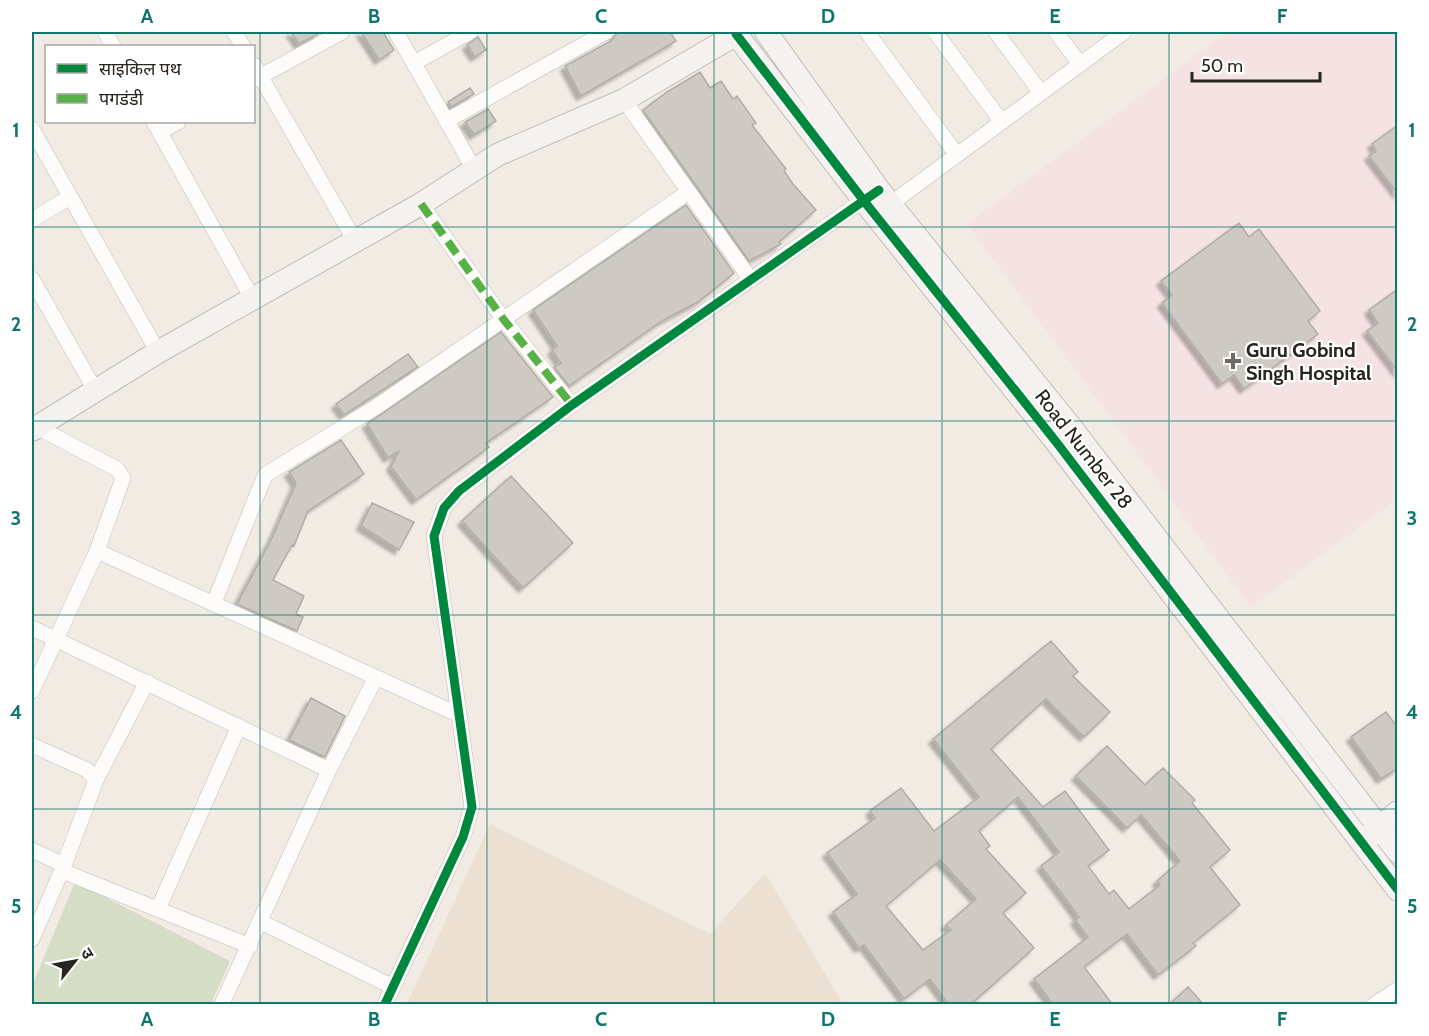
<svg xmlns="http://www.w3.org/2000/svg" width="1429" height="1036" font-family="Cabin,'Noto Sans Devanagari',sans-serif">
	<defs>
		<filter id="shadow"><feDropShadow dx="-4.5" dy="4.5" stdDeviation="1.5" flood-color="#0004"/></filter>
	</defs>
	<rect width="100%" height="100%" fill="#f1ebe3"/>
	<path fill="#ebe0d1" d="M490,824L710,934L765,873L843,1004H407Z"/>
	<path fill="#f4e3e2" d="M1227,32H1397V499L1251,607L967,224Z"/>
	<path fill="#d6ddc6" d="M75,882L230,961L211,1004H32V986Z"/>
	<path fill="#cec9c3" stroke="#b1aca5" stroke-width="1.5" fill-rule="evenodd" filter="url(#shadow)" d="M291,32H316L318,34L299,44Z
		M361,32H383L394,50L379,60Z
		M618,32H670L676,41L581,96L565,66L611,41Z
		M478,37L486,50L475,57L467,45Z
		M700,72L710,88L721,81L733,99L737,96L756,123L752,125L786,169L784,171L793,184L816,210L779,242L781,244L749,261L643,110L667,92Z
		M470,88L474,94L451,107L448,102Z
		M488,109L496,121L474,135L465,122Z
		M1398,125V194L1369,156L1376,151L1372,144Z
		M686,205L734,273L698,302L662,321L569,386L554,367L561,363L552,350L557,346L533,310Z
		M1239,223L1249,237L1259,229L1320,311L1308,321L1318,334L1244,389L1234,375L1222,384L1162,303L1172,295L1161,281Z
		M1398,289V372L1367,331L1378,323L1369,310Z
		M501,332L553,397L486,443L489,447L416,500L391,467L399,451L388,458L367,424Z
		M408,354L418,367L344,415L336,404Z
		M341,440L364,474L308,511L294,546L292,545L273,580L304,596L296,614L303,617L297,631L237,604L272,538L296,483L289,472Z
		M511,476L573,543L523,588L462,521Z
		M372,503L414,522L399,550L361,526Z
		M1051,641L1078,672L1073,676L1110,712L1084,737L1046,699L991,749L1043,807L1065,791L1109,850L1088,866L1109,894L1114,890L1129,909L1160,885L1157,881L1180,861L1141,815L1127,828L1076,776L1107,746L1145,785L1163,768L1195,800L1192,803L1230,850L1210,867L1240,905L1193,943L1196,946L1158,975L1127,934L1084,967L1113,1005H1053L1034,979L1088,937L1075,920L1079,917L1041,866L1059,852L1018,797L979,831L990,846L986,849L1026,893L1003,913L1034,948L970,1005H949L930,979L904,999L864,945L859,948L833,912L857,894L827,853L875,818L870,811L901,788L934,831L979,797L933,739ZM940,860L976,899L946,925L951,930L923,950L886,906Z
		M311,698L345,716L325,757L289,740Z
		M1386,712L1398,728V768L1381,779L1351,737Z
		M1188,987L1204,1005H1169Z"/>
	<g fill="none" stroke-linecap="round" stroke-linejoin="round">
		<g stroke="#c0bcb5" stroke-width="16">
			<path id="street" d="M105,32L113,46
				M234,32L243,46
				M396,32L475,171
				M867,32L957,155
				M935,32L1002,122
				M996,32L1041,93
				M1056,32L1080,64
				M414,63L470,32
				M254,65L354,239
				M254,80L342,32
				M624,100L751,280
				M446,121L606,32
				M154,122L252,298
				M32,129L158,352
				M160,132L178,122
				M421,204L504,320L572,405
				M885,208L1124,32
				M32,220L70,197
				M32,279L95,390
				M97,551L457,714
				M214,603L265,475L376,407L687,193
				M32,628L329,770
				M32,691L97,551L123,478L117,469L37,427
				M32,745L87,770L96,780L64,865L32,939
				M96,780L147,682
				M32,850L64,865
				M62,871L250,946
				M158,909L239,726
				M261,922L393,987
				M222,1004L329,770L376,677
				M385,1004L463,837L472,807L434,536L444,508L459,491L572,405L871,195
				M1375,1004L1398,989"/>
		</g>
		<g stroke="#c0bcb5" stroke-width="24">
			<path id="secondary" d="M766,32L879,190L1070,426L1398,852
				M736,34L864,201L1057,443L1398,890
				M32,430L158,352L421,204L497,155L624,100L740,32
				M1369,836L1398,812"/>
		</g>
		<use href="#street" stroke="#fdfcfb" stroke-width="15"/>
		<use href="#secondary" stroke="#f5f1ef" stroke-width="22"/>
		<path stroke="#56b245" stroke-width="8" stroke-dasharray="15 8" stroke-linecap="butt" d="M421,204L504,320L572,405"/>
		<g stroke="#fff" stroke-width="13">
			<path id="cycleway" d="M736,34L864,201L1057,443L1398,890
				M385,1004L463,837L472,807L434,536L444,508L459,491L572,405L879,190"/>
		</g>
		<use href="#cycleway" stroke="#00873e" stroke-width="9"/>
	</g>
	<path fill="none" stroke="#0f766e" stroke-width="1.5" stroke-opacity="0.55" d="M260,32V1004M487,32V1004M714,32V1004M942,32V1004M1169,32V1004M32,227H1398M32,421H1398M32,615H1398M32,809H1398"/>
	<path fill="#6e6a64" stroke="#fff" stroke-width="2" d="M1230 352h6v6h6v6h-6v6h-6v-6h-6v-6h6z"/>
	<g text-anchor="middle" stroke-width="4.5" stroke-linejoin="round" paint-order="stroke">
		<g font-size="20" font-weight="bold" fill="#28241f" stroke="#fff" text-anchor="start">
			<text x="1246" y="357">Guru Gobind<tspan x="1246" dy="23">Singh Hospital</tspan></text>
		</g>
		<g font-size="20" fill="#28241f" stroke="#fff">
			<text transform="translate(1084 449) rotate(52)" y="7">Road Number 28</text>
		</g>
	</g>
	<rect width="1429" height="1036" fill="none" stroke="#ffffff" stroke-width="66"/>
	<rect x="45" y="45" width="210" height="78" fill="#ffffff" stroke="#a9a7a5" stroke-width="1.5"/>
	<rect x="57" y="64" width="30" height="9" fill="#00873e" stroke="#a9a7a5" stroke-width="1.5"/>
	<text x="99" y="75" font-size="18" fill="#28241f">साइकिल पथ</text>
	<rect x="57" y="94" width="30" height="9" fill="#56b245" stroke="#a9a7a5" stroke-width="1.5"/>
	<text x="99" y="105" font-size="18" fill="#28241f">पगडंडी</text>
	<g transform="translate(75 961) rotate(59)" stroke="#ffffff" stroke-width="4.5" paint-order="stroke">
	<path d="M0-4.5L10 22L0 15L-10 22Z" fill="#28241f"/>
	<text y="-9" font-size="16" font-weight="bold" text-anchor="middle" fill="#28241f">उ</text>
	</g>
	<path d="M1192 72v9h128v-9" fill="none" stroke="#28241f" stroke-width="3"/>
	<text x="1201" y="72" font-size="18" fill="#28241f" stroke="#ffffff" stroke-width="4.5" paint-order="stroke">50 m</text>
	<rect x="33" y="33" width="1363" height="970" fill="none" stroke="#0f766e" stroke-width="2"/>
	<g font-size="20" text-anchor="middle" font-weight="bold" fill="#0f766e">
		<text x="147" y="23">A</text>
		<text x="374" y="23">B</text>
		<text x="601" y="23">C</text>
		<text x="828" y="23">D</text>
		<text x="1055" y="23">E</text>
		<text x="1282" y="23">F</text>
		<text x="16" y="137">1</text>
		<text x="1412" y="137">1</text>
		<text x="16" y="331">2</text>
		<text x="1412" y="331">2</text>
		<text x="16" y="525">3</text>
		<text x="1412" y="525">3</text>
		<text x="16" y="719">4</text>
		<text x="1412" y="719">4</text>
		<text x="16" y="913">5</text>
		<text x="1412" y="913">5</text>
		<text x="147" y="1026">A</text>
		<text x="374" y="1026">B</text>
		<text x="601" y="1026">C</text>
		<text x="828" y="1026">D</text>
		<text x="1055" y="1026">E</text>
		<text x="1282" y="1026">F</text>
	</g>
</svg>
